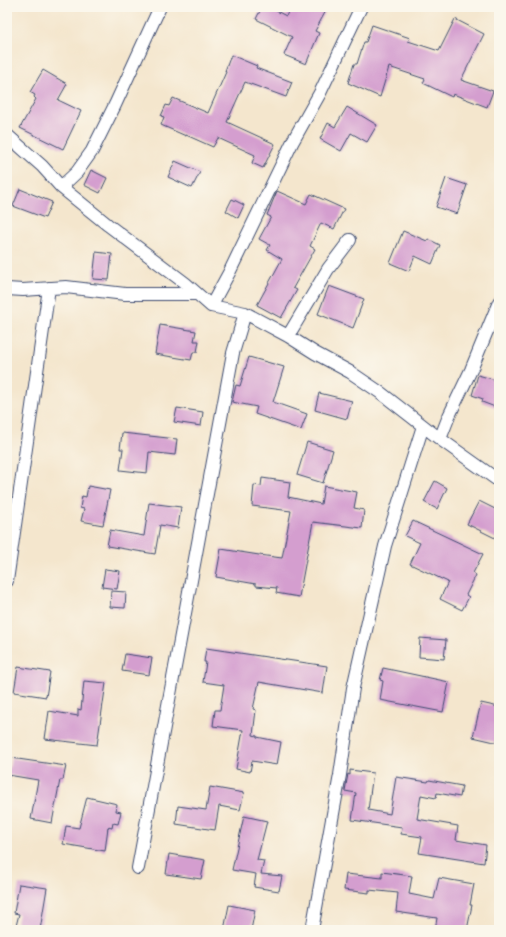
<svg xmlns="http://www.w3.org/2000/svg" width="506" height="937" font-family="'Libre Caslon Text',serif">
	<rect width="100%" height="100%" fill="#fbf7ec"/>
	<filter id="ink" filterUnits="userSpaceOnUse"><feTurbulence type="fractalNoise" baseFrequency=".025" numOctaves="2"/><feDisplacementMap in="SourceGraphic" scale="8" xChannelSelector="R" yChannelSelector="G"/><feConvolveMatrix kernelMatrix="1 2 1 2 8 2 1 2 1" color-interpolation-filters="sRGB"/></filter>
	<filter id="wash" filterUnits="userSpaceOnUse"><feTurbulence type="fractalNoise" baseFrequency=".012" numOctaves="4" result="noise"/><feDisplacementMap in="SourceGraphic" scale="16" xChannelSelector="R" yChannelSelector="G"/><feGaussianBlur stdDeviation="0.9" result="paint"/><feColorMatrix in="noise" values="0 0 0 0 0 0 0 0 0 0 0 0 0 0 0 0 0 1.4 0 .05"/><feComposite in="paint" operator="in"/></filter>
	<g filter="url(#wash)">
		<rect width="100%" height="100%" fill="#f4e6cd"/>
		<g id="blocks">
			<path fill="#d49ecf" d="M262,7H269L286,16L291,7H328L315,31L319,33L306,64L284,55L292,37L256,19Z
				M455,19L484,34L461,80L493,91L487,107L453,94L452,97L423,83L425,79L389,67L380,97L348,83L354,64H357L364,42H366L372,25L410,38L408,41L439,51Z
				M231,55L257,66L256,68L292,82L286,97L245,82L227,122L275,144L263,168L252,163L255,155L218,138L213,147L186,135V136L161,125L164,117L161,116L166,105L169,106L173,98L208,113L226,72L225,71Z
				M43,70L67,84L58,100L81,111L63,149L20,128L36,99L34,97L35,95L30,92Z
				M347,107L377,125L367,142L351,133L341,151L320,139L328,123L335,127Z
				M175,161L200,172L192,188L168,177Z
				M91,170L107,178L100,193L84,185Z
				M446,178L467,185L457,214L436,207Z
				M20,189L52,202L45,218L13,206Z
				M277,191L306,204L311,194L344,209L334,229L321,223L310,246L315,249L293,288L297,290L281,318L257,305L282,259L267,250L270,245L259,239L271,217L267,215Z
				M232,199L244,205L238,218L226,211Z
				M403,231L427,241L428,239L440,245L432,264L415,256L409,271L390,263Z
				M96,252L112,254L109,280L93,279Z
				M329,286L364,299L353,328L318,314Z
				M160,325L196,331L194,341H199L197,352H193L191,360L155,354Z
				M249,357L284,367L273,402L307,414L301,430L255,414L257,407L232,402L236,385L240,386Z
				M478,375L499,381V404L496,403L495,407L482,402L483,399L472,395Z
				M319,393L352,401L347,419L315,410Z
				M177,408L203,412L201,426L174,422Z
				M122,433L177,439L175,455L149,452L147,473L120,470L123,449H120Z
				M307,442L333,450L323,483L297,475Z
				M262,478L290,482L288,497L321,504L324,486L357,492L354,508L364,510L362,528L313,522L299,597L276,593L277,588L256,586V584L216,577L221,549L259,555L282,558L291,511L252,506L254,485L261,486Z
				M435,481L447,488L437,509L424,502Z
				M88,486L110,490L103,525L81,521L84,509L80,508L82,496L86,497Z
				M479,501L499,511V540L467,524Z
				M149,503L181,507L178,528L160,525L155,554L107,546L110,530L144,536Z
				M413,521L483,554L473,573L476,575L466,595L469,597L462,610L440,599L448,582L410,564L420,543L405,536Z
				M105,569L120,571L117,589L102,587Z
				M111,591L126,592L125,608L110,607Z
				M420,638L446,640L444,659L419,657Z
				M206,648L327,666L323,693L259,682L253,709L256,710L253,735L257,736V737L281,742L277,765L252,761L250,772L236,769L243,730L213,726L215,710H220L224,685L203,682L206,662H204Z
				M125,654L152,658L149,675L122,671Z
				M18,667L50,672L46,697L14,692Z
				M383,668L449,682L443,712L380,700L383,681L380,680Z
				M84,681L106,683L97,745L45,739L49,711L78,716V709L81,710Z
				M481,703L499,707V743L473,737Z
				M11,758L66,766L63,780H60L52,823L31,819L38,780L8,775Z
				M350,770L373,773L368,810L390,814L396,777L428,782L429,780L462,786L460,797L437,793L436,798L421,795L417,819L458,826L456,840L486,845L484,863L419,853L422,837L401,834L402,827L352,820L356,793L345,791L348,774L350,775Z
				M210,787L244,793L240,810L219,806L215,830L176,824L178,806L206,810Z
				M87,797L117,804L116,811L121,812L118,824L113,823L112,828L108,827L105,851L63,844L66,826L79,828Z
				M244,816L267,821L257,860L264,861L261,874L282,876L279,891L254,887L256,874L232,870Z
				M169,854L205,860L201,879L166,874Z
				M382,872L412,876L409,894L434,899L439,878L474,884L470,905H472L467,930H435L437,918L396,912L398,893L369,890V893L344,890L346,874L382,878Z
				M19,884L47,888L40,930H15L19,914L14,913Z
				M229,905L255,910L251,930H224Z"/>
		</g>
	</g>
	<g filter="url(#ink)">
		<use href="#blocks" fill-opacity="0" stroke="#3c4a6f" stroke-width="1"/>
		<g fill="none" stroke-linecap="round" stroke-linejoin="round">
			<g stroke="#3c4a6f" stroke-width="14">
				<path id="minor" d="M7,135L42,166L61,187L108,225L185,283L211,306L245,313L288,336L315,353L350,372L381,393L440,439L499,481
					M61,187L77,172L92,151L115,105L160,7
					M7,289L23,290L66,287L125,294H195
					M211,306L230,271L293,141L320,93L361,7
					M288,336L328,269L350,240
					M440,439L449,416L471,370L499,302
					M7,581L49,288
					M138,868L233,353L245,313
					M312,930L340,775L353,688L385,546L423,426"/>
			</g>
			<use href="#minor" stroke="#fff" stroke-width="12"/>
		</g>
	</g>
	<rect width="506" height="937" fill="none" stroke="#fbf7ec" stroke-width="24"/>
</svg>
